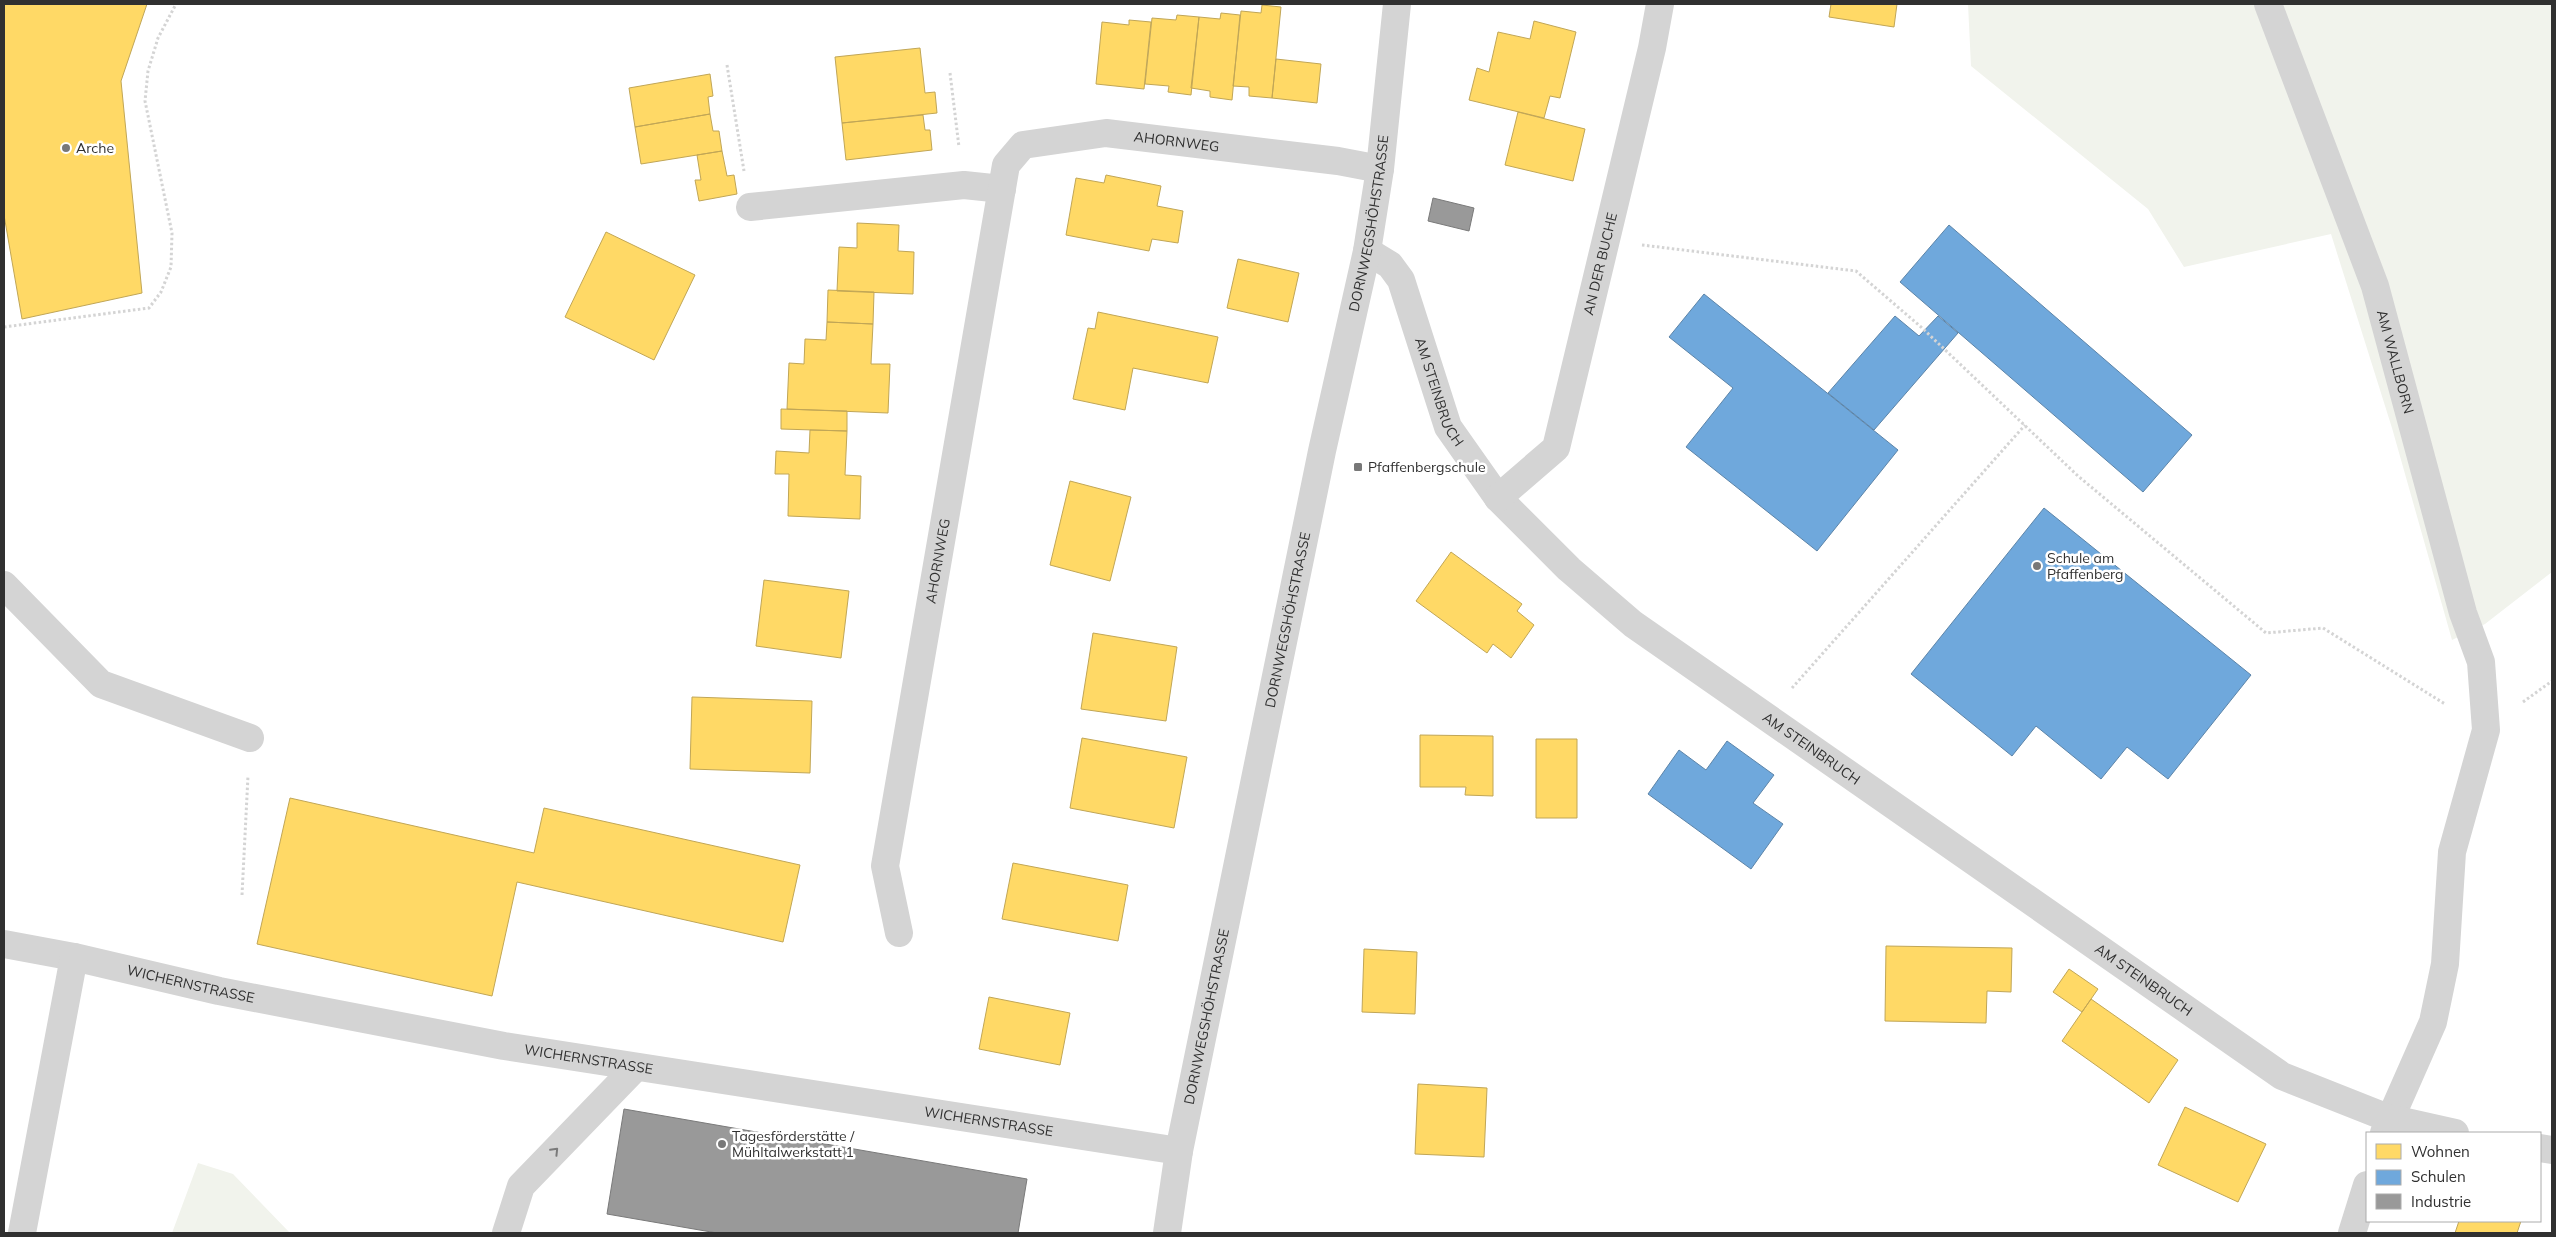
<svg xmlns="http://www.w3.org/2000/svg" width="2556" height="1237" font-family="Mulish,sans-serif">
	<rect width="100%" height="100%" fill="#fff"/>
	<path fill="#f1f3ec" d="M1968,4H2552V572L2485,624L2452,640L2392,428L2331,234L2184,267L2148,209L1971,66Z
		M198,1163L233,1174L290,1233H172Z"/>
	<path fill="#ffd966" stroke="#c1a656" d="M4,4H147L121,81L142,293L22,319L4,215Z
		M1831,4H1897L1894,27L1829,17Z
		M1262,5L1281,7L1272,98L1249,96V87L1233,86L1241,11L1261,13Z
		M1221,13L1240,15L1232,100L1210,97V91L1191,88L1199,17L1220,19Z
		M1177,15L1199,17L1191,95L1168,92L1169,86L1145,84L1152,18L1176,20Z
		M1129,20L1151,22L1144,89L1096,84L1102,22L1129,25Z
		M1534,21L1576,32L1560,98L1550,96L1544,118L1469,100L1477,68L1489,72L1498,32L1530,39Z
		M920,48L925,93L935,92L937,113L842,123L835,57Z
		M1276,59L1321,64L1317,103L1272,98Z
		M710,74L713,96L708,97L710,114L635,127L629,88Z
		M1518,112L1585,129L1573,181L1505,165Z
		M710,114L713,131H719L722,151L641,164L635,127Z
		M923,115L925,130H930L932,150L846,160L842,123Z
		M722,151L727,176L734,175L737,194L699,201L695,180H701L697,155Z
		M1106,175L1161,186L1157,206L1183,211L1178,243L1152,239L1149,251L1066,235L1076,178L1104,183Z
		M857,223L899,225L898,251L914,252L913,294L837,291L839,247L857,248Z
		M606,232L695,275L654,360L565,317Z
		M1238,259L1299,273L1288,322L1227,308Z
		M828,290L874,292L873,324L827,322Z
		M1098,312L1218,337L1208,383L1133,368L1125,410L1073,399L1088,328L1095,329Z
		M827,322L873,324L871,364H890L888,413L787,409L789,363L804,364L805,339L826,340Z
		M781,409L847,411V431L781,429Z
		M810,430L847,431L845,475L861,476L860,519L788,516L789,474H775L776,451L809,453Z
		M1070,481L1131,497L1110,581L1050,565Z
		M1451,552L1522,604L1517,611L1534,625L1511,658L1493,644L1487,653L1416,601Z
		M764,580L849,591L841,658L756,646Z
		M1093,633L1177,647L1166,721L1081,709Z
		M692,697L812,701L810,773L690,769Z
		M1420,735L1493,736V796L1465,795L1466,787H1420Z
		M1082,738L1187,757L1174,828L1070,808Z
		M1536,739H1577V818H1536Z
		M290,798L534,853L544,808L800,865L783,942L517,882L492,996L257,944Z
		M1013,863L1128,885L1118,941L1002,919Z
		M1886,946L2012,948L2011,992L1987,991L1986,1023L1885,1021Z
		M1364,949L1417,952L1415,1014L1362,1012Z
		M2069,969L2098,989L2082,1012L2053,992Z
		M989,997L1070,1013L1060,1065L979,1049Z
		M2091,999L2178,1060L2149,1103L2062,1041Z
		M1418,1084L1487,1088L1484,1157L1415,1154Z
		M2185,1107L2266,1144L2238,1202L2158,1165Z
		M2459,1221H2521L2517,1233H2455Z"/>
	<path fill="#6fa8dc" stroke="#5c84a8" d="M1949,225L2192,435L2143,492L1900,282Z
		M1704,294L1898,450L1817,551L1686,447L1733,388L1669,337Z
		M1895,316L1919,336L1938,316L1958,333L1874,430L1828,393Z
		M2044,508L2251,675L2168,779L2127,747L2101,779L2036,726L2012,756L1911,674Z
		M1727,741L1774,775L1753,803L1783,824L1751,869L1648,794L1679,750L1706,770Z"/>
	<path fill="#999" stroke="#7a7a7a" d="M1433,198L1474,208L1469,231L1428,221Z
		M624,1109L1027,1179L1018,1233H717L607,1214Z"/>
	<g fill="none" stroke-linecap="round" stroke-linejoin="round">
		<path stroke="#d4d4d4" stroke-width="3" stroke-dasharray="2.5 2.5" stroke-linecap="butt" d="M727,65L744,171
			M950,73L959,147
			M1642,245L1856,271L1921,327L2078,476L2266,633L2323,628L2445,704
			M4,327L149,308L161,292L171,267L172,233L145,101L148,71L158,38L176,4
			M1792,688L2025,425
			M2523,702L2552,681
			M242,895L248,776"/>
		<g stroke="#d4d4d4" stroke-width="28">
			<path id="s1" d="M2268,4L2375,286L2463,613L2481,662L2486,730L2452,852L2445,964L2433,1022L2384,1133"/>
			<path d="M750,207L964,185L1002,189"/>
			<path id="s2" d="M1367,251L1390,265L1401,280L1448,427L1498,498L1569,569L1633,624L2282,1076L2388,1118L2455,1133"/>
			<path id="s3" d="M1498,498L1556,448L1652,48L1660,4"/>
			<path d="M4,585L101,684L250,738"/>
			<path id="s4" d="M899,933L885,866L1006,165L1023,145L1106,133L1338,161L1380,169"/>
			<path id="s5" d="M4,944L74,957L219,991L504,1046L1179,1151"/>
			<path d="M2540,1148L2552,1150"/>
			<path d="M22,1233L74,957"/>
			<path d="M506,1233L521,1186L636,1067"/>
			<path id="s6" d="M1167,1233L1179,1151L1322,451L1367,251L1380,169L1397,4"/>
			<path d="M2352,1233L2367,1185"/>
		</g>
	</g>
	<defs><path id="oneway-chevron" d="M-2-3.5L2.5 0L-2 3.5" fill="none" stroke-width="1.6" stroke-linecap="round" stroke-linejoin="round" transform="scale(1.25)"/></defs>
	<use stroke="#7a7a7a" href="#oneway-chevron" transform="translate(555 1151) rotate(-46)"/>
	<g fill="#787878" stroke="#fff" stroke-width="2">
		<circle cx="66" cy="148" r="5"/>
		<rect x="1353" y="462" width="10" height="10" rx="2.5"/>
		<circle cx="2037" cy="566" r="5"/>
		<circle cx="722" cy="1144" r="5"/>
	</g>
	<g text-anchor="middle" stroke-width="5" stroke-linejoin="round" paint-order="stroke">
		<g font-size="14" fill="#303030" stroke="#fff">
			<text dy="5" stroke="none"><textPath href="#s4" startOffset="961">AHORNWEG</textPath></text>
			<text dy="5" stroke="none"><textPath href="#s6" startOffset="1030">DORNWEGSHÖHSTRASSE</textPath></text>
			<text dy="5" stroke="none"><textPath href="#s3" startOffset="266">AN DER BUCHE</textPath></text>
			<text dy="5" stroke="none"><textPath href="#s1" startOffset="380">AM WALLBORN</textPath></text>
			<text dy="5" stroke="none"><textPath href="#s2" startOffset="164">AM STEINBRUCH</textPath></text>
			<text dy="5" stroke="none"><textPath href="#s4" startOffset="378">AHORNWEG</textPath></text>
			<text dy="5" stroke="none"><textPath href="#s6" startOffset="625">DORNWEGSHÖHSTRASSE</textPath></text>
			<text dy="5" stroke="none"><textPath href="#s2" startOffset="689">AM STEINBRUCH</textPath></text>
			<text dy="5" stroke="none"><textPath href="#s2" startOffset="1094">AM STEINBRUCH</textPath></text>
			<text dy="5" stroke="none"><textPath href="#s5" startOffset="191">WICHERNSTRASSE</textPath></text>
			<text dy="5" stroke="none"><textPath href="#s6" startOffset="220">DORNWEGSHÖHSTRASSE</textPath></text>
			<text dy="5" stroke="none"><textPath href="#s5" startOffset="596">WICHERNSTRASSE</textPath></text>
			<text dy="5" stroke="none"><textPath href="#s5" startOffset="1001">WICHERNSTRASSE</textPath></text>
		</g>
		<g font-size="14" fill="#303030" stroke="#fff" text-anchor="start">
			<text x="76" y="153">Arche</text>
			<text x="1368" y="472">Pfaffenbergschule</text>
			<text x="2047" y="563">Schule am<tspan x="2047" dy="16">Pfaffenberg</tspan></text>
			<text x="732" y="1141">Tagesförderstätte /<tspan x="732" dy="16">Mühltalwerkstatt 1</tspan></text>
		</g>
	</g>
	<rect width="2556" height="1237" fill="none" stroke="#303030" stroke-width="10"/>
	<rect x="2366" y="1132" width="175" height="90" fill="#ffffff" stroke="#acacac"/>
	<rect x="2376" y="1144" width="25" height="15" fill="#ffd966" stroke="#acacac"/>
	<text x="2411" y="1157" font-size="15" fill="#303030">Wohnen</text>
	<rect x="2376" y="1170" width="25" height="15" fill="#6fa8dc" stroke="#acacac"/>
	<text x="2411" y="1182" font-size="15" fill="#303030">Schulen</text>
	<rect x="2376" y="1194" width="25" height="15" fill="#999999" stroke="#acacac"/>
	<text x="2411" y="1207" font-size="15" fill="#303030">Industrie</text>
</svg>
